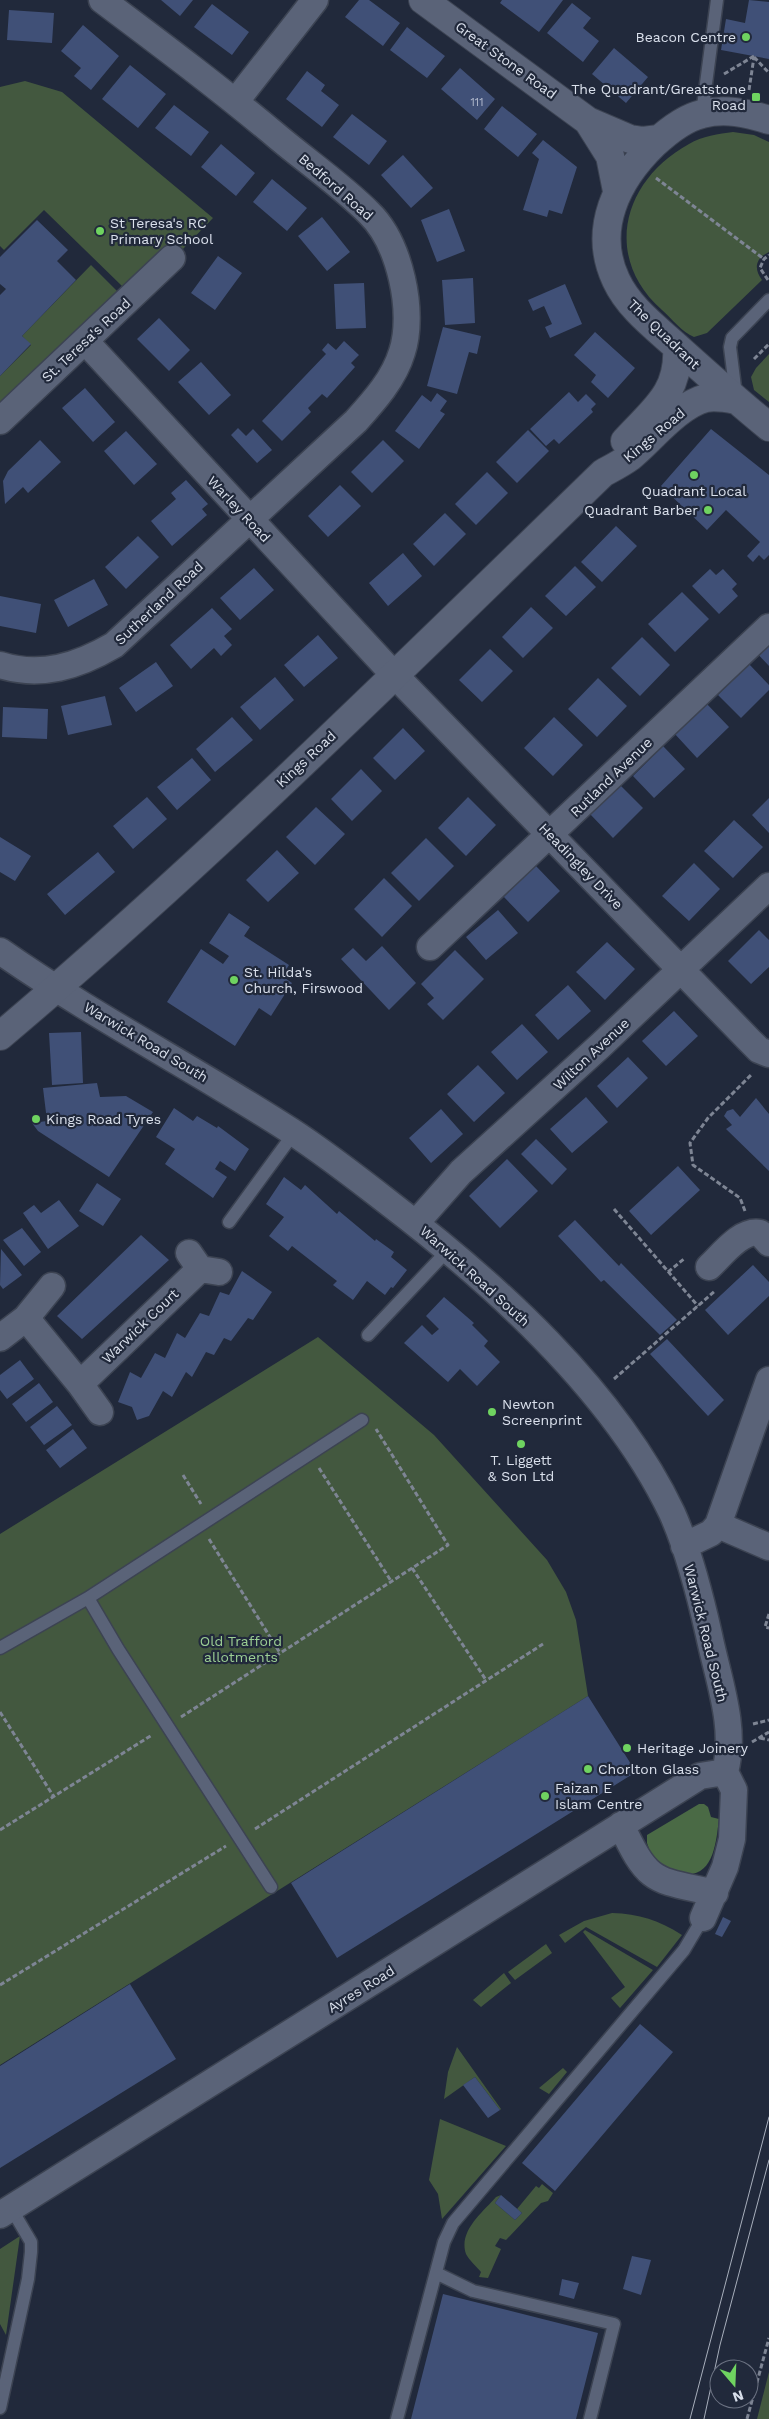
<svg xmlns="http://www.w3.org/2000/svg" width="769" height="2419" font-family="'Work Sans',sans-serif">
	<rect width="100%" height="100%" fill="#21293b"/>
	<path fill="#43583f" d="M25,81L62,92L213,218L183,249L176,245L163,248L122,286L44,210L4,250L0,246V87Z
		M733,132L754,135L769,142V252C756,258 753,268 762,280L707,333L694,337C682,332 672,319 662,310C602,257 623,180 689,144C702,136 719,134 733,132Z
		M91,265L117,291L0,403V376L31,345L22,336Z
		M769,354V402L754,390L751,377L756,368Z
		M318,1337L434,1435L547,1560L566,1592L576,1620L588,1696L0,2065V1534Z
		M612,1913C639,1914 659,1920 682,1935L657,1967L586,1927L565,1943L559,1935L584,1921Z
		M585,1930L653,1970L620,2008L611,1998L625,1987L583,1932Z
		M546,1944L552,1953L515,1980L508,1972Z
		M504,1973L511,1983L481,2007L473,2000Z
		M457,2047L501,2109L500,2110L475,2077L444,2099L448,2072Z
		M563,2068L567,2072L549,2094L539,2088Z
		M440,2119L506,2146L442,2219L438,2194L429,2180Z
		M542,2184L553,2193L548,2201L541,2203L506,2240L500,2238L495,2246L501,2249L488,2278L479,2277L481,2272C477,2267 469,2260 466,2254C458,2231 483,2212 496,2197L501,2195L495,2203L515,2220L522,2213L517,2209L536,2186L539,2188Z
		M20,2236L6,2335L0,2324V2249Z
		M769,2372V2419H757Z"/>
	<path fill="#4a6a45" d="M699,1804H704L708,1807L711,1817L719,1819C716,1842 714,1882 678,1873C670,1871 661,1864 653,1860L647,1843V1835Z"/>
	<path fill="#405077" d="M161,0H193L180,16Z
		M359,0H369L400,23L383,46L345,17Z
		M502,0H563L539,32L500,3Z
		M749,0L769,2V59L721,50L726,19L745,23Z
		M572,3L591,18L583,28L599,41L583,62L547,33Z
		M212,4L249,32L232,55L194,27Z
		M9,10L54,13L52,43L7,40Z
		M83,25L119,56L91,90L74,76L81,68L61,51Z
		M407,27L445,56L427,78L390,50Z
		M614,48L648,77L626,103L592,74Z
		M130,65L166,94L138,128L102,99Z
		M460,68L495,99L477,120L441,89Z
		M307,71L325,85L321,91L339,105L322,127L286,99Z
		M174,105L209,132L191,156L155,128Z
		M502,106L537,134L518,157L484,129Z
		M352,114L387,141L369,165L333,137Z
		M543,140L577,167L562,214L549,210L547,217L523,210L539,159L532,153Z
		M221,144L255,173L236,196L201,167Z
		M403,155L433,188L411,208L381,175Z
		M272,179L307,208L287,231L253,202Z
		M449,209L465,251L437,262L421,220Z
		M322,217L350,252L327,271L298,236Z
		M37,220L68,250L57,261L76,280L22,336L31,344L0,376V295L6,289L0,284V257Z
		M218,256L242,273L215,310L191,293Z
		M473,278L475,323L445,325L442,280Z
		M364,283L366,328L336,329L334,284Z
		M565,284L582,324L550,338L545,327L552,324L544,306L533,311L528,300Z
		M159,318L190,350L169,371L137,339Z
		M443,327L481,336L477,354L469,352L457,394L427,386Z
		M595,332L635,368L608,398L591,382L596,375L574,355Z
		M344,341L359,355L351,363L355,367L327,398L322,394L308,408L311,412L282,441L262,421L326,354L322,350L328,343L336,350Z
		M201,362L231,395L209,415L178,382Z
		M85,388L115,422L93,442L62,408Z
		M569,392L578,402L586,394L596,404L591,409L593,412L559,444L554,439L546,446L530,429Z
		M437,393L447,401L440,411L445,414L419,449L395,431L422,395L431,402Z
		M238,428L246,436L253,429L272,450L257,463L231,435Z
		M711,429L769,475V555L764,560L759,555L753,562L747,556L760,542L726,510L707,530L661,486Z
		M528,430L549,451L517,483L496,462Z
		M126,431L157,464L134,485L104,451Z
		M40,440L61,462L28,493L23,487L5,504L3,481L8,471Z
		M383,440L404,461L372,493L351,472Z
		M487,472L508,493L476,525L455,504Z
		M186,480L208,504L202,509L207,515L172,546L151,521L176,499L171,493Z
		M340,485L361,506L328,537L308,516Z
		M445,513L466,534L434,566L413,544Z
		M616,526L637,546L602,582L581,562Z
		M138,536L159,557L126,589L105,567Z
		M403,553L422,576L388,606L369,583Z
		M575,566L596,587L566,616L545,596Z
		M254,568L274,590L240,620L220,598Z
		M710,569L716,575L723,569L737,584L732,589L738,596L719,614L692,586Z
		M94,579L108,605L68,627L54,600Z
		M682,592L709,619L675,652L648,624Z
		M0,596L41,604L36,633L0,626Z
		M531,607L553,628L523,658L502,637Z
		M212,608L232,629L224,636L232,645L221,656L214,648L191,669L170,645Z
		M318,635L338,658L304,687L284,665Z
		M642,637L670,665L640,696L611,668Z
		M769,639V666L755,651Z
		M490,649L513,671L482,702L459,680Z
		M156,662L173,686L136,712L119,688Z
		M749,664L769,685V690L741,718L718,695Z
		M275,677L294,700L260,730L240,707Z
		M598,678L627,706L597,737L568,709Z
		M105,696L112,725L68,735L61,706Z
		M706,703L729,727L697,758L674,733Z
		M3,707L48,709L47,739L2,737Z
		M232,717L253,740L215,772L196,749Z
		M554,717L583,745L553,776L524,748Z
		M403,728L425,751L395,780L373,758Z
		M663,746L685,769L654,798L633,776Z
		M192,758L211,780L177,810L157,787Z
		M361,769L382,791L352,821L331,799Z
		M620,785L643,808L613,838L590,814Z
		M147,797L167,819L133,849L113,826Z
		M468,797L496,825L466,856L438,828Z
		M769,798V833L752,815Z
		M316,807L345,834L315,865L286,837Z
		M734,820L763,847L733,878L704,851Z
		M0,837L31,856L15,881L0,872Z
		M426,838L454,866L419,901L391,873Z
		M277,850L299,873L268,902L246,880Z
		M98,852L115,872L65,915L47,894Z
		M694,863L720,889L689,921L662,896Z
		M535,865L560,891L528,922L503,896Z
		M384,878L412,906L382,937L354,909Z
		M498,910L518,933L486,960L466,937Z
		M229,913L250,927L244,936L289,965L282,976L292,983L271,1016L259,1008L235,1046L167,1002L201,949L223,964L229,956L209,943Z
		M759,930L769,940V967L751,984L728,961Z
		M607,942L635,969L605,1000L576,972Z
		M382,946L416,983L389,1010L341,959L353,948L366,961Z
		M455,950L484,979L443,1020L427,1004L434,998L421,984Z
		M568,985L591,1011L558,1040L535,1015Z
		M674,1011L698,1036L666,1066L642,1041Z
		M522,1024L548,1052L517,1080L491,1052Z
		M81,1032L83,1083L52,1085L49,1033Z
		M628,1057L648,1078L617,1108L597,1086Z
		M478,1065L505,1093L474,1122L447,1094Z
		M97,1083L100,1097L126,1096L153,1112L109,1177L38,1131L32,1123L47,1121L43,1088Z
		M586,1097L608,1122L572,1153L550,1129Z
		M756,1098L769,1114V1171L726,1129L732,1125L724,1116L727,1111L733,1109L740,1117Z
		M174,1108L193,1121L197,1116L217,1128L218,1126L249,1149L235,1171L220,1161L215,1169L227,1177L213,1198L165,1164L175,1149L156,1137Z
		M441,1109L463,1134L431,1163L409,1138Z
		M536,1139L567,1169L552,1185L521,1154Z
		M507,1159L538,1191L500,1228L469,1196Z
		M678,1166L700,1190L651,1235L629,1211Z
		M284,1177L301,1190L305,1185L337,1214L339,1211L375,1241L376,1239L394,1252L391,1257L407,1270L393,1288L391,1287L385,1295L367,1281L353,1300L333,1285L337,1281L292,1246L288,1251L269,1236L284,1217L266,1204Z
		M97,1183L121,1199L103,1226L79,1211Z
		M59,1200L79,1226L48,1249L23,1213L34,1205L41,1213Z
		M575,1220L619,1266L621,1263L677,1320L660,1335L604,1280L601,1282L558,1236Z
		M22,1228L41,1252L24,1266L3,1240Z
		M141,1235L169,1260L82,1339L57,1316Z
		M1,1249L22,1275L3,1289L0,1285Z
		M753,1265L769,1282V1296L728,1335L705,1310Z
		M242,1271L272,1292L253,1320L248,1318L231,1341L224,1338L214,1355L206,1352L192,1377L186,1372L172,1397L163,1391L149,1416L137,1420L132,1407L118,1402L130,1372L141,1378L155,1353L165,1358L177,1333L185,1338L200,1313L209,1316L220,1292L229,1295Z
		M444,1297L474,1323L472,1325L488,1341L484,1346L500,1362L477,1386L460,1369L448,1382L404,1343L422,1325L432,1335L439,1329L426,1316Z
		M667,1339L724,1400L708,1416L650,1354Z
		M20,1360L34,1379L7,1399L0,1390V1375Z
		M39,1383L53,1402L26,1422L12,1404Z
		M57,1406L72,1425L44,1445L30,1427Z
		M73,1429L87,1448L60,1468L46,1450Z
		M588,1696L636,1772L337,1958L291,1883Z
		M723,1917L731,1921L722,1937L715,1934Z
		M130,1984L176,2059L0,2168V2066Z
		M640,2024L673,2052L555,2191L522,2163Z
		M475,2077L500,2110L488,2118L463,2085Z
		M501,2195L522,2213L515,2220L495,2203Z
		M632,2256L651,2260L641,2295L623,2289Z
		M562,2279L579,2283L574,2299L559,2295Z
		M443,2294L598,2333L576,2419H411Z"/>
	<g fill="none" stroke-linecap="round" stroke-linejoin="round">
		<g stroke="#3c4352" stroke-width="15">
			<path id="lane" d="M702,114L717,0
				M736,395L730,347L732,338L769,300
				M229,1222L294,1133
				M368,1335L449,1249
				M88,1598L118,1649L271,1887
				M0,1648L88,1598L362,1420
				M436,2273L473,2291L614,2324L590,2419
				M0,2408L28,2279L31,2252V2242L11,2208
				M397,2419L444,2242L453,2223L684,1950L703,1918"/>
		</g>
		<g stroke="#3c4352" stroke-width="29">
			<path id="street" d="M236,101L315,0
				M85,341L385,665L750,1041L759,1050L769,1054
				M0,421L172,258
				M0,665C41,678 78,666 114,645L356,421C374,401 394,379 402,352C415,312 400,243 369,213C342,186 309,163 279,138C222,90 162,45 102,0
				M430,947L769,627
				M0,951C93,1016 195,1069 291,1131C325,1153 357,1178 389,1203C495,1284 614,1391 672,1513C689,1551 700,1595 709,1635C718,1679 737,1728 725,1772
				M416,1223L461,1172L601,1045L769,886
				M189,1253L200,1269L219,1272
				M709,1267C722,1255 741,1229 760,1233L769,1243
				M26,1318L80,1384L100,1412
				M0,1338L26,1318L52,1286
				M80,1384L200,1269
				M718,1525L769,1547
				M684,1546L711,1533L718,1525L769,1380
				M621,1825C649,1885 654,1879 715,1893
				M703,1918L725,1867L732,1839L734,1790L725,1772
				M0,2215L700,1776L725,1772"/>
		</g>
		<g stroke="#3c4352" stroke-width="30">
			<path id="secondary" d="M423,0L588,121L630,139L643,141L659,139
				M769,120C747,113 725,108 702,114C684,118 667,132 654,144C617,180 592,229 616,280C629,308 655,327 677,347C707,374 737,401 769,427
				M588,121L610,156L617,191
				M625,441C653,410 680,393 677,347
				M0,1036C210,859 406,664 603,473C612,468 622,463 630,457C651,440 678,405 706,398C716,396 726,398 736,400"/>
		</g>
		<path stroke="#7e8594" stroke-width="3" stroke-dasharray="5 2.5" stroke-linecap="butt" d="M754,57L769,73
			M724,74L754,56
			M749,90L754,57
			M656,178L764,259
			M768,280L760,268L764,259L769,255
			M754,359L769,344
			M614,1209L698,1306
			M745,1211L740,1198L693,1165L690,1143L708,1118L752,1074
			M668,1272L685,1258
			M614,1379L715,1291
			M319,1468L391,1581
			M183,1475L201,1504
			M209,1539L280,1653
			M412,1568L486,1680
			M769,1614L765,1627L769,1628
			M0,1712L54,1797
			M181,1717L448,1545L376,1429
			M753,1724L769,1720
			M760,1738L769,1740
			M752,1742L769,1732
			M255,1829L543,1644
			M0,1830L152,1735
			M0,1985L226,1846
			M747,2419L769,2338"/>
		<use href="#lane" stroke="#5a6378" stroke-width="12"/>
		<use href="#street" stroke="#5a6378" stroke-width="26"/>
		<use href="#secondary" stroke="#5a6378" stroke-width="28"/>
		<path stroke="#a8afbc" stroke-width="1" d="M690,2419L769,2117
			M704,2419L720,2345L769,2160"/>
	</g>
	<g fill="#6fd360" stroke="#21293b" stroke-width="2">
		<circle cx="746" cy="37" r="5"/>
		<rect x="751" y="92" width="10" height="10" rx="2.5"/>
		<circle cx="100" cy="231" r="5"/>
		<circle cx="694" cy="475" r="5"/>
		<circle cx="708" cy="510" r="5"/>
		<circle cx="234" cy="980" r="5"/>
		<circle cx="36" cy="1119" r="5"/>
		<circle cx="492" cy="1412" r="5"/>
		<circle cx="521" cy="1444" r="5"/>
		<circle cx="627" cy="1748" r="5"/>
		<circle cx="588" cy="1769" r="5"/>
		<circle cx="545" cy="1796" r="5"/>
	</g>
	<g text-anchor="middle" stroke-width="4.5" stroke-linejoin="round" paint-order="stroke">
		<g font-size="11" fill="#b4bccf">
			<text x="477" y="106">111</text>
		</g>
		<g font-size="14" fill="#dae0ec" stroke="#21293b" text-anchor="start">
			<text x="736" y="42" text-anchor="end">Beacon Centre</text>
			<text x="746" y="94" text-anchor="end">The Quadrant/Greatstone<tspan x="746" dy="16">Road</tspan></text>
			<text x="110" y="228">St Teresa's RC<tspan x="110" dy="16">Primary School</tspan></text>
			<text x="694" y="496" text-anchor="middle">Quadrant Local</text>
			<text x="698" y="515" text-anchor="end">Quadrant Barber</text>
			<text x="244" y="977">St. Hilda's<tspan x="244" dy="16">Church, Firswood</tspan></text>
			<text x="46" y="1124">Kings Road Tyres</text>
			<text x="502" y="1409">Newton<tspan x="502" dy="16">Screenprint</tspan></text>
			<text x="521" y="1465" text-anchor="middle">T. Liggett<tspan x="521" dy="16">&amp; Son Ltd</tspan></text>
			<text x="637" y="1753">Heritage Joinery</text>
			<text x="598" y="1774">Chorlton Glass</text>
			<text x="555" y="1793">Faizan E<tspan x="555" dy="16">Islam Centre</tspan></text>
		</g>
		<g font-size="14" fill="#dae0ec" stroke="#21293b">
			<text transform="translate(506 60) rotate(36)" y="5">Great Stone Road</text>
			<text transform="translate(336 187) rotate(41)" y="5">Bedford Road</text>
			<text transform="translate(664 334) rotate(44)" y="5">The Quadrant</text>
			<text transform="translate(86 340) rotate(-43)" y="5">St. Teresa's Road</text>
			<text transform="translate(654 435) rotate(-40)" y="5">Kings Road</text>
			<text transform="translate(239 509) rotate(47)" y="5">Warley Road</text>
			<text transform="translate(159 603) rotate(-43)" y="5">Sutherland Road</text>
			<text transform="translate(306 759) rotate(-43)" y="5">Kings Road</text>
			<text transform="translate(611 777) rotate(-44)" y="5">Rutland Avenue</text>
			<text transform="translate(581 866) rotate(46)" y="5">Headingley Drive</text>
			<text transform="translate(146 1042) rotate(31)" y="5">Warwick Road South</text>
			<text transform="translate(591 1054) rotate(-43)" y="5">Wilton Avenue</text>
			<text transform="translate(475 1276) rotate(42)" y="5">Warwick Road South</text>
			<text transform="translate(140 1326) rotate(-44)" y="5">Warwick Court</text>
			<text transform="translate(706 1633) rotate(76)" y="5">Warwick Road South</text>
			<text transform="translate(361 1989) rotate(-32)" y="5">Ayres Road</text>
		</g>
		<g font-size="14" fill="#9ccf94" stroke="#21293b">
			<text x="241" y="1646">Old Trafford<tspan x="241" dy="16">allotments</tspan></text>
		</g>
	</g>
	<g transform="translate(734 2384) rotate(161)"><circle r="24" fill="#21293b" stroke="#6b7282"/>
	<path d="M0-4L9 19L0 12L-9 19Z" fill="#6fd360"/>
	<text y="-8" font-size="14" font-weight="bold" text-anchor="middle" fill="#dae0ec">N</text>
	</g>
</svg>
